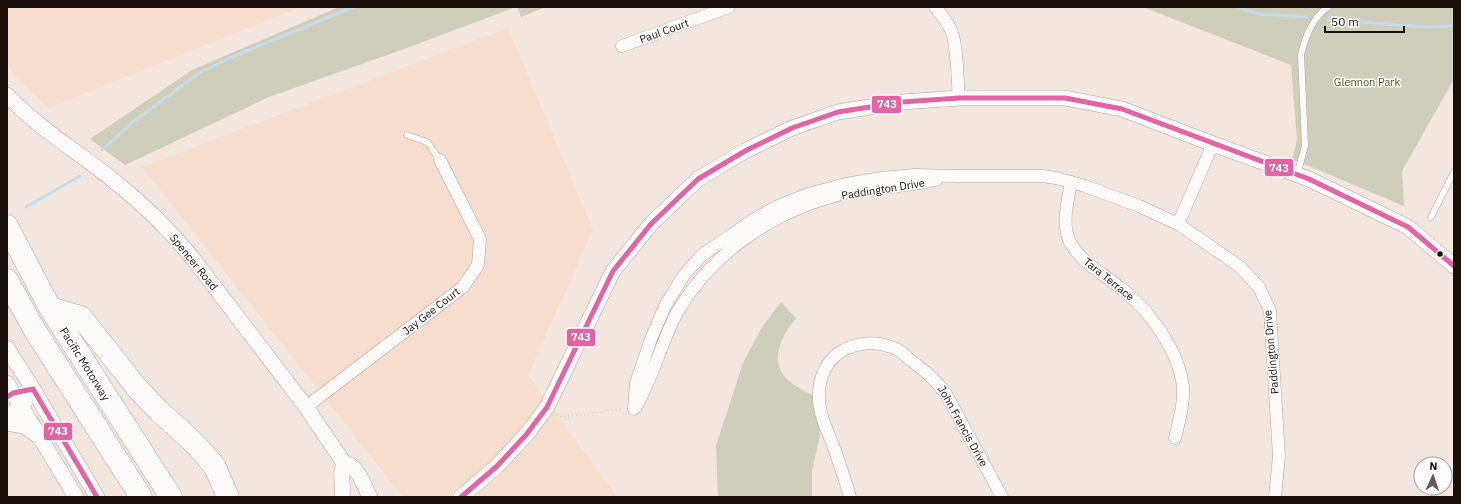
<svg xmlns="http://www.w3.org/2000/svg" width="1461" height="504" font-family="'IBM Plex Sans',sans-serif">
	<rect width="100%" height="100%" fill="#f3e6df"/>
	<path fill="#f6ddce" d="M7,7H301L49,108L15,77L7,61Z
		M508,28L593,230L528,375L617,497H403L142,167Z"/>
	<path fill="#cfcebb" d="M339,7H516L404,49L269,97L125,165L90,139L192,70Z
		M517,7H546L521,17Z
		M1143,7H1454V79L1402,171L1404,206L1292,159L1297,140L1291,65Z
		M781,302L796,318C782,336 768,360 787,379C794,386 805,391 814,396L820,435L812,471V497H718L716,445L743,363L762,327Z"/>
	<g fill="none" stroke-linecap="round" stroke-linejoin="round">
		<path stroke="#c7dcea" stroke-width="3" d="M1236,7L1259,14L1306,17
			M1328,19L1343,20
			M1361,22L1421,27L1454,26
			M102,150L133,122L199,73L230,58L353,7
			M26,207L80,176"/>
		<g stroke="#b0a5a0" stroke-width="7">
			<path id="service" d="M407,135L427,142L440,160
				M1297,175L1305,146L1301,55C1305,37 1312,18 1328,7
				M1431,217L1454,172"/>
		</g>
		<g stroke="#b0a5a0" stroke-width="13">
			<path id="minor" d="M935,7C941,14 947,21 951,30C958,48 957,78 959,98
				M622,46L729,7
				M1071,182C1068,201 1061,224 1070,242C1081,263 1104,274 1122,289C1150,311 1179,351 1183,387C1184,405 1179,421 1175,438
				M1178,224L1213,144
				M306,407L463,287L478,265L480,239L440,160
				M635,408C654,377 661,341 678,311C715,248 781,207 851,192C861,190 871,189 881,188C900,186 918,184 936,180
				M634,409L636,383L651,339L665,306L684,275L702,255L753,220L778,206L808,194L846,184L882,178L914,175L958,176H1042L1056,178L1085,186L1139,206L1178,224L1239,266L1259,287L1270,311L1279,456L1275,497
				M850,497C845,479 839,462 833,445C827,430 819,414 819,398C817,355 856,333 894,348C900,350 905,355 909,359C924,370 935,379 946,394L1002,497"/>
		</g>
		<g stroke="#b0a5a0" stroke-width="16">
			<path id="tertiary" d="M7,95C40,130 82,154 119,185C145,206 169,230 191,256L306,407L344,463C358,465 364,486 370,497
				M7,348L33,389L97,497
				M7,383L76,497
				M7,416L22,406L27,398
				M7,423L24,426L38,436
				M342,497C344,486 339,473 344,463
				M461,497L496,467L526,435L547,407L613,271L651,224L698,179L745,151L792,128L838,112L902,102L959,98H1065L1122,109L1213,144L1309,179L1408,227L1454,266"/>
		</g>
		<g stroke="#b0a5a0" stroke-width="23">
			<path id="motorway" d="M7,226L50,308L171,497
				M7,280L34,329L141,497
				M50,308L81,317L137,388L159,411L192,441L206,456L215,467L228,497"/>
		</g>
		<path stroke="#d4cfcd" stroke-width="2" stroke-dasharray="1 3" stroke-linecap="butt" d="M1342,7L1345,11L1362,7
			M557,414L561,417L623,409"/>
		<use href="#service" stroke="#fdfbfa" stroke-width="6"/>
		<use href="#minor" stroke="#fdfbfa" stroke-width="12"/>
		<use href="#tertiary" stroke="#fdfbfa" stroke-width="15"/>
		<use href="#motorway" stroke="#fdfbfa" stroke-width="22"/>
		<g stroke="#fff" stroke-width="8">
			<path id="bus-1" d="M7,397L13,393L33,389L97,497
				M461,497L496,467L526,435L547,407L613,271L651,224L698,179L745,151L792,128L838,112L902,102L959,98H1065L1122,109L1309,179L1408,227L1454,266"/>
		</g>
		<use href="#bus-1" stroke="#e463a4" stroke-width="5"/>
	</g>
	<circle fill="#190f0a" stroke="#fff" stroke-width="1.5" cx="1440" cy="254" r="3.5"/>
	<g text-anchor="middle" stroke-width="3" stroke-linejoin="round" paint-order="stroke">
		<g font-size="11" fill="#190f0a" stroke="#fff">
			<text transform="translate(664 31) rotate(-20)" y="4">Paul Court</text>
			<text transform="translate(883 189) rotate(-9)" y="4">Paddington Drive</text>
			<text transform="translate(194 262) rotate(51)" y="4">Spencer Road</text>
			<text transform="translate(1109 279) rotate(39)" y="4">Tara Terrace</text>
			<text transform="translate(431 311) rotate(-38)" y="4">Jay Gee Court</text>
			<text transform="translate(1271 352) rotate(-95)" y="4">Paddington Drive</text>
			<text transform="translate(85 364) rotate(58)" y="4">Pacific Motorway</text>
			<text transform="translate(963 426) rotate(61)" y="4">John Francis Drive</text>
		</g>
		<g font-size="11" fill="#49551e" stroke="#fff">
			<text x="1367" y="86">Glennon Park</text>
		</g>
	</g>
	<g stroke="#fff" stroke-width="1.5">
		<rect x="871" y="95" width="31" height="19" rx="4" fill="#e463a4"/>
		<rect x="1264" y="158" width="30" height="19" rx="4" fill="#e463a4"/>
		<rect x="566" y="328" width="30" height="19" rx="4" fill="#e463a4"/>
		<rect x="43" y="422" width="30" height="19" rx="4" fill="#e463a4"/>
	</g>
	<g font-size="11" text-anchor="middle" font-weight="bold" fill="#fff">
		<text x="887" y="108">743</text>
		<text x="1279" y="172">743</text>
		<text x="581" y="341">743</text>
		<text x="58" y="435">743</text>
	</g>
	<rect width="1461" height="504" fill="none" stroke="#190f0a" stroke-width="16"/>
	<g transform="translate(1433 476) rotate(3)"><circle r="19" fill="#ffffff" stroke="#a39f9d"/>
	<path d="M0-3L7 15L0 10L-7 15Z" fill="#655a55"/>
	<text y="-6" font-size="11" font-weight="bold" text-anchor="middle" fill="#190f0a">N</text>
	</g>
	<path d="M1325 26v6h79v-6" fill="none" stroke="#190f0a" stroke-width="2"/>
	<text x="1331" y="26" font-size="12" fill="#190f0a" stroke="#ffffff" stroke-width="3" paint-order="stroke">50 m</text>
</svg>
